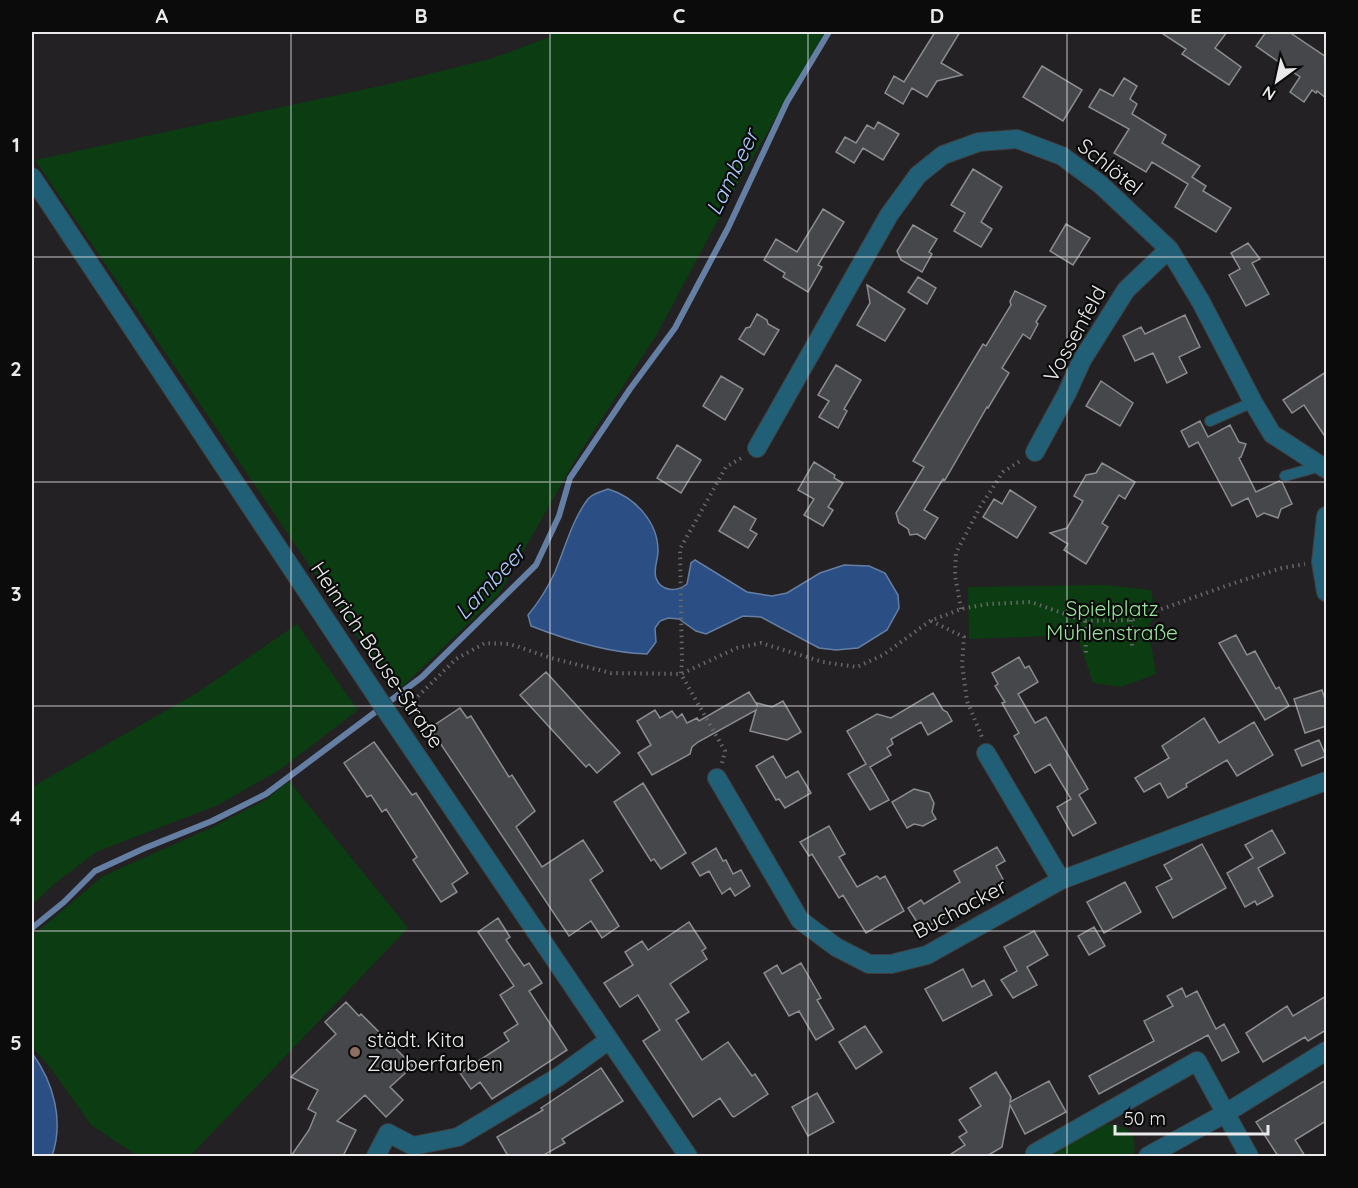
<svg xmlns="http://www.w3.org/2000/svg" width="1358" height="1188" font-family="Quicksand,sans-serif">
	<rect width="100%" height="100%" fill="#232123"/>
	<path fill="#0c3c11" d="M551,32H825L727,203L657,334L577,457L499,594L400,689L380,670L35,160L389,84L493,58L549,37Z
		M1105,585L1151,590L1156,616L1148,626L1156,674L1121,687L1093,683L1077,635L969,639L968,587Z
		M297,624L358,710L281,769L218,805L96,852L53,885L32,905V787L197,693Z
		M289,781L408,928L190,1156H138L91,1125L50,1067L32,1047V936L103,876L213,827L267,799Z
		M1105,1124C1128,1126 1139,1132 1133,1156H1048Z"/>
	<path fill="#2b4f85" stroke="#657ea4" stroke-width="1.5" d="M608,489C635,497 658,522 658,551C658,561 653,568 656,578C661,592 677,592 687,584L691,563L695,560L747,592L772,596L787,593L820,573L844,565L869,566L885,573L898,595L899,608L887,630L858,648L836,650L819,648L761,617L743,616L706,634L696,631L679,619L668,618L660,621L655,628L656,642L647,654C607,653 567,640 531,626L528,615C539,602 548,587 555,572C565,548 572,520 588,499C593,493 601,492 608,489Z
		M32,1053C54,1083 64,1121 52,1156H32Z"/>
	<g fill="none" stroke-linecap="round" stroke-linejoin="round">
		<path stroke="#657ea4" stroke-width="6" d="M32,928L64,902L95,871L145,848L212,821L266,794L422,677L536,565L559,516L570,478L630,389L675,328L728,228L787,102L829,32"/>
	</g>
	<path fill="#46474a" stroke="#8b8c8f" stroke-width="1.5" d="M935,32H960L941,63L962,75L937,81L927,97L912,88L903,104L885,93L894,76L904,82Z
		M1160,32H1227L1215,48L1241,67L1229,85L1182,54L1186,49Z
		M1266,32H1289L1326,57V98L1317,91L1316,93L1312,90L1304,102L1290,92L1300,77L1256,46Z
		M1042,66L1082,90L1063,121L1023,97Z
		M1124,78L1137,86L1130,99L1137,104L1132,114L1166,135L1162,143L1200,166L1192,177L1206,186L1203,191L1231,208L1216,232L1175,207L1188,184L1152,162L1146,172L1114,153L1129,129L1089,107L1100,89L1113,96Z
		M878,122L899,134L883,160L863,148L854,163L836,152L845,137L856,143L867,125L874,129Z
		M973,169L1002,187L981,222L992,229L981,247L954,231L965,213L951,205Z
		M823,209L844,222L818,265L822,267L808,292L783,277L785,273L764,260L776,239L797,252Z
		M1066,224L1090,238L1073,265L1050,251Z
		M913,225L937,239L929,252L932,254L922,272L901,260L897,251Z
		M1248,243L1260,259L1252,263L1269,294L1246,306L1229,275L1240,269L1231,253Z
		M918,277L936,288L927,304L908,292Z
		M867,285L905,309L885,341L857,325L870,303Z
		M1015,291L1046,306L1036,322L1038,324L1030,339L1023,334L1002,368L1009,373L988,408L987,407L945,480L943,479L924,510L938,518L925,539L917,534L910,535L908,529L899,523L896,513L924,467L913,461L983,344L986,346L1011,305L1010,301Z
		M757,314L767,320L768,324L779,330L764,355L739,339L746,328L750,327Z
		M1185,315L1200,347L1179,357L1187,373L1167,383L1153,353L1135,361L1123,336L1141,327L1145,334Z
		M836,365L861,380L844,409L847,411L838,428L819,417L829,401L818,395Z
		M1326,372V438L1304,405L1292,413L1283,400Z
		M721,376L743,389L725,420L703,406Z
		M1101,381L1133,403L1120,426L1086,406Z
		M1200,421L1208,437L1230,425L1239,442L1246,444L1241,457L1239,458L1256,492L1279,481L1282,482L1292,504L1281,509L1278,518L1264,513L1257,517L1248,498L1232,506L1198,442L1189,447L1181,431Z
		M677,445L701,460L681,493L657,478Z
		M814,462L835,475L834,478L843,483L828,507L833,510L823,526L804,515L814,499L798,490Z
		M1102,463L1135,482L1125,499L1119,495L1102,523L1108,527L1086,564L1064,550L1068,544L1050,533L1067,528L1083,501L1074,496L1086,475L1096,473Z
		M1010,490L1036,507L1017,538L983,517L994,499L1002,504Z
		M734,506L756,519L750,530L757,534L748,548L719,531Z
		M1236,635L1247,655L1255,651L1276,689L1279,687L1289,706L1265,720L1219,643Z
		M1019,657L1025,668L1029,666L1038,682L1018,694L1035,723L1046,717L1088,789L1079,795L1096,823L1073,836L1057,807L1071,799L1050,764L1035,773L1014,736L1019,733L1002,703L1005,702L995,686L998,684L992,673Z
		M546,672L620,753L597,773L589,764L586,767L520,695Z
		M1322,690L1326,702V726L1305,733L1294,699Z
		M749,692L757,705V703L772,707L783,701L801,732L787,740L750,731L756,710L698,742L692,747L690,754L652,775L638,753L651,745L637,721L655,710L660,718L672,711L677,718L682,714L687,723L697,718L699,721Z
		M933,693L943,710L947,712L952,721L928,735L921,722L891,739L893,744L887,748L891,755L870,767L889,800L870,810L848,774L866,764L847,731L877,714L891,718Z
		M460,708L467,718L471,716L509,777L512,775L535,811L516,827L542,867L583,840L603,871L590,880L619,926L602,938L591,921L569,936L430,728Z
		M1204,718L1219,743L1254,722L1273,755L1237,776L1227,760L1186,784L1187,787L1168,798L1160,783L1144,792L1135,778L1169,758L1162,746Z
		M1319,740L1326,756L1302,766L1295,750Z
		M374,742L412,795L416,793L468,873L452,884L457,892L441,902L413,860L417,857L386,809L382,812L371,795L367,797L344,763Z
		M773,756L786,778L798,771L811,793L785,808L779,799L776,800L756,766Z
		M643,783L686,853L661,869L654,859L651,861L614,802Z
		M914,789L929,793L934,803L932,812L936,819L923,826L914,824L907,828L892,802Z
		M829,826L845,854L839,857L857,887L877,876L880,879L885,876L904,911L866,933L843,895L839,898L812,854L809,856L800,842Z
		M1272,830L1285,853L1258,868L1273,896L1257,905L1255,901L1245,907L1227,873L1253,858L1245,845Z
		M1202,844L1226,888L1173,918L1156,887L1172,879L1164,865Z
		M997,847L1005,861L996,866L1005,883L970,901L922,930L908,908L921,900L924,904L960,882L954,871Z
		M716,848L723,861L726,860L733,874L741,870L750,886L735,896L730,888L722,894L709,871L700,876L692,863Z
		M1125,882L1141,912L1104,933L1087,902Z
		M498,918L510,937L506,940L524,966L529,963L542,983L529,991L567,1050L492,1099L480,1082L471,1089L460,1073L509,1041L504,1033L518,1024L500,995L514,986L478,932Z
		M689,922L706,948L702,951L707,959L670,984L689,1012L676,1020L702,1060L728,1042L752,1076L755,1074L768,1094L734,1117L732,1116L720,1098L693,1117L643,1041L660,1030L638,995L620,1007L604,983L633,965L625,952L642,941L648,950Z
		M1094,927L1105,946L1089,955L1078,936Z
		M1034,931L1048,955L1027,967L1037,985L1013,998L1001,980L1017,971L1004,947Z
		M801,963L821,998L817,1000L834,1029L816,1040L799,1011L789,1016L764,973L777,965L782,974Z
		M963,969L972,987L984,980L992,995L943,1021L925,989Z
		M1182,988L1186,997L1197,991L1216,1029L1224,1024L1239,1052L1222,1061L1208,1035L1099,1094L1089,1076L1154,1041L1144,1021L1173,1006L1167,996Z
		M1326,996V1030L1308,1041L1305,1037L1263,1062L1246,1033L1287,1006L1293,1016Z
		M346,1002L359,1016L361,1014L413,1066L390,1087L403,1100L386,1117L365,1095L337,1121L356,1130L343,1156H291L309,1130L316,1113L308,1109L318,1090L291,1077L336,1034L325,1022Z
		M865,1026L882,1052L856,1069L839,1042Z
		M601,1068L623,1101L562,1139L565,1143L542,1156H508L497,1137L543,1110L541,1108Z
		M996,1072L1011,1097L1010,1102L1049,1081L1066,1112L1025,1134L1010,1105L1002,1147L987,1156H948L965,1145L959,1137L967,1132L959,1120L981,1106L970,1088Z
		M1326,1080V1121L1295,1140L1305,1156H1278L1256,1122Z
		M817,1093L834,1122L808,1136L792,1107Z"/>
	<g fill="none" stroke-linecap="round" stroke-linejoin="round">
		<g stroke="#3f3d3f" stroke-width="12">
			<path id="lane" d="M1210,421L1253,402
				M1285,476L1321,466"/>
		</g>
		<g stroke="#3f3d3f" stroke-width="20">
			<path id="street" d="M32,177L379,700L688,1156
				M757,448L889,215L918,175L943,155L979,142L1017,139L1062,156L1101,185L1169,249L1201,302L1253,402L1272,434L1326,469
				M1035,452L1067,393L1082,360L1126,290L1169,249
				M1326,516L1321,562L1326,592
				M986,753L1061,880
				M717,778L800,920L836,947L869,964H891L927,955L1061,880L1326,781
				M376,1156L388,1133L413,1146L458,1137L558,1077L609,1040
				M1037,1156L1035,1153L1197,1061L1249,1156
				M1148,1156L1226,1113L1326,1051"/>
		</g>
		<path stroke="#686768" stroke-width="4" stroke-dasharray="1.5 4.5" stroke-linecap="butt" d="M961,609L955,575L956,553L980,507L1003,472L1020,461
			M1131,620L1132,648
			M931,621L964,637L962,664L967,701L982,737
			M1085,621L1086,655
			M405,709L456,659L485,643L510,644L551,658L611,673L681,674L737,648L761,643L823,662L857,667L883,655L930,621L961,609L988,604L1031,602L1085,621L1131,620L1234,583L1282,568L1305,564
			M722,763L725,751L681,674L682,660L680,549L726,467L743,457"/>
		<use href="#lane" stroke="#215f76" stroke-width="10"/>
		<use href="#street" stroke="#215f76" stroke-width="18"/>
	</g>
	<path fill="none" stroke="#ebeaeb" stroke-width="1.5" stroke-opacity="0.55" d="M291,32V1156M550,32V1156M808,32V1156M1067,32V1156M32,257H1326M32,482H1326M32,706H1326M32,931H1326"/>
	<circle fill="#8d6e63" stroke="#0b0b0c" stroke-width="2" cx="355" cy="1052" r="6"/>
	<g text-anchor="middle" stroke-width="4.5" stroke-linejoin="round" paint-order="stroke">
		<g font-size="21" fill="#ebeaeb" stroke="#0b0b0c">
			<text transform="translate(1110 167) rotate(39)" y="7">Schlötel</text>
			<text transform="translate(1075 334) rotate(-61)" y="7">Vossenfeld</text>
			<text transform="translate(377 655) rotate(56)" y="7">Heinrich-Bause-Straße</text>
			<text transform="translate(960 909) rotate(-28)" y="7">Buchacker</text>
		</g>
		<g font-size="21" fill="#98e699" stroke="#0b0b0c">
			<text x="1112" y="616">Spielplatz<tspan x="1112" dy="24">Mühlenstraße</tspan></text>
		</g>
		<g font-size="21" fill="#ebeaeb" stroke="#0b0b0c" text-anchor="start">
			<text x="367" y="1047">städt. Kita<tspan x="367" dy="24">Zauberfarben</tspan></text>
		</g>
		<g font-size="22" font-style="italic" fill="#aacbfc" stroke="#0b0b0c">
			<text transform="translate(732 172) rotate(-64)" y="8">Lambeer</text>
			<text transform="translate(490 582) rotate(-47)" y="8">Lambeer</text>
		</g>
	</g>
	<rect width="1358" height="1188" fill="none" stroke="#0b0b0c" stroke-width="66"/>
	<g transform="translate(1277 81) rotate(213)" stroke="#0b0b0c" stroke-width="4.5" paint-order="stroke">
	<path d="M0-4.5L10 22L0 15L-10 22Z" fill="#ebeaeb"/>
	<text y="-9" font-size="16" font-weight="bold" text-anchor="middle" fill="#ebeaeb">N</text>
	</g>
	<path d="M1115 1125v9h153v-9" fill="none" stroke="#ebeaeb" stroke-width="3"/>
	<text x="1124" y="1125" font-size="18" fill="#ebeaeb" stroke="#0b0b0c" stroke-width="4.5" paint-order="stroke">50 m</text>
	<rect x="33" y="33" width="1292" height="1122" fill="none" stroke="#ebeaeb" stroke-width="2"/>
	<g font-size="20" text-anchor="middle" font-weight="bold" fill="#ebeaeb">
		<text x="162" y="23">A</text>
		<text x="421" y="23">B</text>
		<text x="679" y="23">C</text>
		<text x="937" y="23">D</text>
		<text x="1196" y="23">E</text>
		<text x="16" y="152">1</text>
		<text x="16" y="376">2</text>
		<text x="16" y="601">3</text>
		<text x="16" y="825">4</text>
		<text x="16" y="1050">5</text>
	</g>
</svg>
